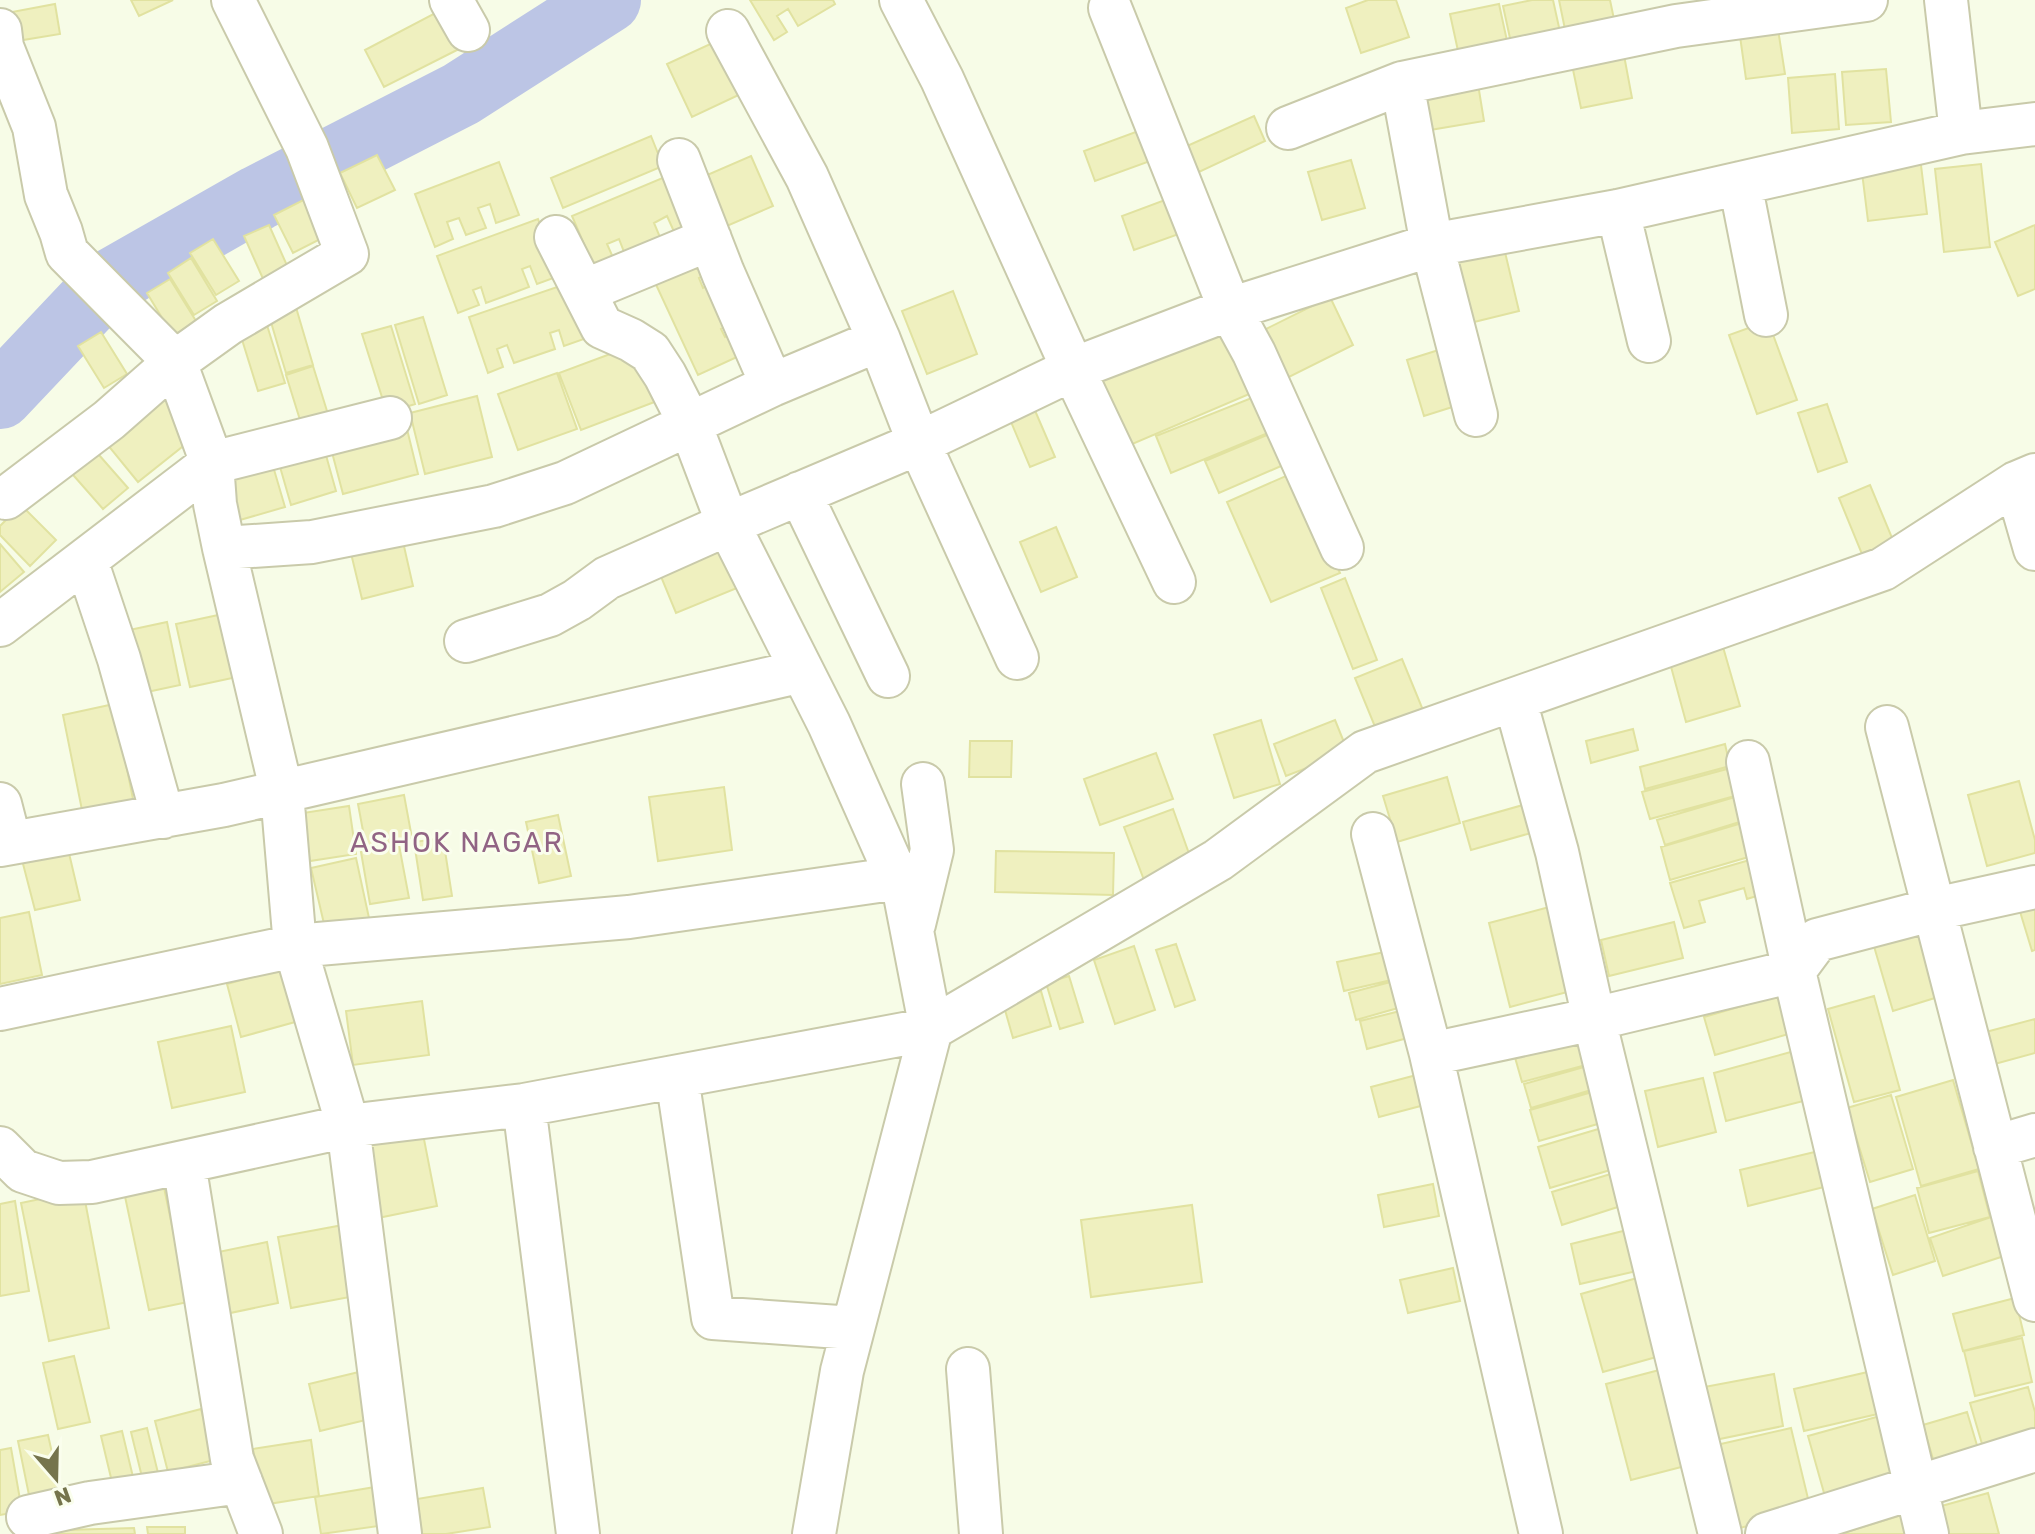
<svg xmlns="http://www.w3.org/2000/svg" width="2035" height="1534" font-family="Rubik,sans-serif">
	<rect width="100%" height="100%" fill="#f7fce7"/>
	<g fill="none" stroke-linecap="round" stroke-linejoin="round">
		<path stroke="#bcc5e5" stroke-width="66" d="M0,396L105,285L258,198L461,94L608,0"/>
	</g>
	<path fill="#eff0bf" stroke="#e1e2a0" stroke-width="2" d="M131,0H173L139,16Z
		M750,0H833L835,4L798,26L788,9L777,16L787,32L774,40Z
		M1368,0H1396L1409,37L1361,53L1346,8Z
		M1532,0H1553L1562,41L1513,52L1503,6Z
		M1559,0H1610L1616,29L1567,39Z
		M55,4L60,34L17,41L12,12Z
		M1499,4L1509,50L1460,60L1450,14Z
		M441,10L461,48L384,87L365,50Z
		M1777,23L1785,74L1746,79L1739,29Z
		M721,39L745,92L692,117L667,64Z
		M1623,50L1632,98L1581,108L1571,60Z
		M1886,69L1891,122L1846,125L1842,72Z
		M1835,74L1839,129L1792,133L1788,78Z
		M1477,78L1484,121L1424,131L1418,87Z
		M1254,116L1265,141L1199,172L1187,146Z
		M1152,126L1164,156L1095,181L1084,151Z
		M651,136L663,166L563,208L551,178Z
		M377,155L395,190L357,208L340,173Z
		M751,156L773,206L713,232L691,182Z
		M1920,157L1927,214L1868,221L1861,164Z
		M1351,160L1365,208L1322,220L1308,172Z
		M499,162L519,215L496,223L490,204L478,208L486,228L466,235L459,218L447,222L453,239L435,247L415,194Z
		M1981,164L1990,247L1944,252L1935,169Z
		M672,174L695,229L676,236L667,216L654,223L662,242L626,257L619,239L607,244L615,262L595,270L572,216Z
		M319,192L338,230L293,253L274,215Z
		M1181,194L1193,229L1134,250L1122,216Z
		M538,219L559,276L537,284L530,266L522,269L529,287L486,303L481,287L473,290L479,305L458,313L437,256Z
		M269,225L289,270L264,281L244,236Z
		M2035,225V289L2018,296L1995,242Z
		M213,239L239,281L216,295L190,253Z
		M1504,248L1519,311L1470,323L1456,258Z
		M704,253L713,272L699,278L703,288L718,281L737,322L721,329L725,337L740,330L750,351L698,375L652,276Z
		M191,258L217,301L194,315L168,273Z
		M170,279L196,321L173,336L147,293Z
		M566,284L584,339L564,346L559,330L550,333L555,349L514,363L507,345L497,349L503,367L488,373L469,317Z
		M953,291L977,354L927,374L902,311Z
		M1330,297L1353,345L1285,379L1262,331Z
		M295,304L313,365L286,373L268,312Z
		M423,317L447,395L419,404L395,325Z
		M1768,321L1797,400L1757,414L1729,335Z
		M266,322L285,383L258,391L239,330Z
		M391,326L415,404L387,413L362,334Z
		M1226,326L1254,392L1123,448L1094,381Z
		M101,332L127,374L104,388L78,346Z
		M629,347L665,398L581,430L559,373Z
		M1448,347L1465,403L1424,416L1407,360Z
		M313,366L332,427L305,436L286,375Z
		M557,373L577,429L518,450L498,394Z
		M161,391L197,435L138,482L102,438Z
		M477,396L492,457L425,474L410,413Z
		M1254,397L1268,433L1171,473L1156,436Z
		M1030,399L1055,457L1030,467L1006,410Z
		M1827,404L1847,462L1818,472L1798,413Z
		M405,421L418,474L343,494L329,441Z
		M1274,432L1288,463L1219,493L1205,461Z
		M322,441L336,491L291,505L276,453Z
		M92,447L128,488L103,509L67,468Z
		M270,456L285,507L240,520L226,469Z
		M1295,472L1340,573L1271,602L1227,502Z
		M1870,485L1895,545L1864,559L1839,498Z
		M21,505L56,540L30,566L0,535V526Z
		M1056,527L1077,577L1041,592L1020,542Z
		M401,533L413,586L362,599L349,545Z
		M715,536L737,588L676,613L655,562Z
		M0,544L24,572L0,592Z
		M1345,578L1377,660L1353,669L1321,588Z
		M223,614L237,677L190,687L176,624Z
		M167,622L180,685L133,695L120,632Z
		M1723,647L1740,706L1686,722L1670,663Z
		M1402,659L1425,715L1378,734L1355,678Z
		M114,704L135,809L84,820L63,715Z
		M1261,720L1280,784L1234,798L1214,735Z
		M1335,720L1348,752L1286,776L1274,744Z
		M1633,729L1638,750L1591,763L1586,741Z
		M970,741H1012L1011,777H969Z
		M1725,744L1730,766L1645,789L1640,767Z
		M1156,753L1173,799L1100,825L1084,779Z
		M1727,769L1735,796L1650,819L1642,792Z
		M1447,777L1460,823L1397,842L1383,796Z
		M2019,781L2035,840V853L1987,866L1968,795Z
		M724,787L732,850L658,861L649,797Z
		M404,795L412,838L366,847L358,804Z
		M1735,797L1743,821L1665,845L1657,820Z
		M1530,803L1538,831L1471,850L1463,822Z
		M349,806L356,854L310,861L303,813Z
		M1173,809L1192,862L1144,880L1124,827Z
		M558,815L571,876L539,883L526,822Z
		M1742,823L1752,856L1670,880L1661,847Z
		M443,838L452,896L423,900L414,842Z
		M399,845L409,898L370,904L361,852Z
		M68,849L80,900L35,910L22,860Z
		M996,851L1114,853L1113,895L995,892Z
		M356,858L369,918L325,928L311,868Z
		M1753,859L1760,895L1747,899L1744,888L1699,901L1705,922L1684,928L1670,883Z
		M2035,900V950L2032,951L2018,905Z
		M1553,906L1575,990L1510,1007L1489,923Z
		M29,912L42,975L0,984V918Z
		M1674,922L1683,958L1609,976L1601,940Z
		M1918,930L1938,997L1893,1011L1873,943Z
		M1176,944L1195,1000L1175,1007L1156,950Z
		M1134,946L1155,1010L1115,1024L1094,960Z
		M1394,950L1400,978L1344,991L1337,962Z
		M292,966L306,1019L241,1037L227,984Z
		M1069,976L1083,1022L1060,1029L1046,983Z
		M1398,980L1405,1006L1356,1020L1349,993Z
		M1041,991L1051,1026L1013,1038L1003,1003Z
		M1780,995L1792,1033L1715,1055L1704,1017Z
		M1874,996L1900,1090L1854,1102L1828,1009Z
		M422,1001L429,1055L353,1065L346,1011Z
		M1408,1009L1415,1036L1367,1049L1360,1021Z
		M2035,1019V1053L1991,1065L1982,1033Z
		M231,1026L245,1092L172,1108L158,1042Z
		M1577,1030L1586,1065L1522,1082L1512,1047Z
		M1798,1050L1811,1099L1726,1121L1714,1073Z
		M1591,1065L1598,1088L1531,1108L1524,1084Z
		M1424,1073L1432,1103L1379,1117L1371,1087Z
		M1703,1078L1716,1132L1658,1147L1645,1091Z
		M1953,1080L1979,1169L1921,1186L1896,1097Z
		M1599,1090L1608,1121L1539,1141L1530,1110Z
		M1891,1095L1913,1169L1870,1182L1847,1108Z
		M1605,1127L1617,1168L1550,1188L1538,1147Z
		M422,1129L437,1206L373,1219L358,1142Z
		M1823,1150L1832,1185L1748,1206L1740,1170Z
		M1978,1171L1990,1217L1929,1233L1917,1188Z
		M1617,1172L1627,1204L1562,1225L1552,1192Z
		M162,1178L188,1302L149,1310L123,1187Z
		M1433,1184L1439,1216L1384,1227L1378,1195Z
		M83,1190L109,1328L49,1341L21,1203Z
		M1915,1195L1935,1261L1893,1275L1872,1209Z
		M15,1201L29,1291L0,1296V1204Z
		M1192,1205L1202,1282L1091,1297L1081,1220Z
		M1994,1216L2007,1255L1943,1276L1930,1238Z
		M343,1225L355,1296L291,1308L278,1237Z
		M1631,1229L1641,1270L1580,1284L1571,1244Z
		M267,1242L278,1303L216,1316L204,1255Z
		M1453,1268L1460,1301L1408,1313L1400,1280Z
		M1644,1276L1667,1354L1603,1372L1581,1294Z
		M2015,1298L2024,1335L1963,1351L1953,1314Z
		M2022,1338L2032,1382L1975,1396L1964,1351Z
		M74,1356L90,1422L58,1429L43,1363Z
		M1663,1369L1689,1465L1631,1480L1606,1384Z
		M363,1371L374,1418L320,1431L309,1384Z
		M1872,1371L1882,1413L1804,1431L1794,1389Z
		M1774,1374L1783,1426L1710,1441L1699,1388Z
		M2028,1387L2035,1412V1448L1987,1461L1970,1403Z
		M201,1409L214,1460L168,1472L155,1421Z
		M1967,1412L1982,1462L1938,1476L1923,1425Z
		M1880,1416L1897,1480L1826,1500L1808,1436Z
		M147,1428L158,1473L142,1477L131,1432Z
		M1791,1428L1811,1511L1731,1530L1712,1446Z
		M122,1431L133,1477L112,1482L101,1436Z
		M48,1435L61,1493L30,1500L18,1441Z
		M311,1440L319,1496L262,1505L253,1449Z
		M11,1448L22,1511L0,1515V1450Z
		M381,1486L386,1525L321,1534L315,1497Z
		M483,1488L490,1527L446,1534H422L417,1499Z
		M1988,1493L1999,1534H1946L1938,1507Z
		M1905,1514L1910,1534H1840Z
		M147,1527H185V1534H148Z
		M134,1528L135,1534H29V1531Z"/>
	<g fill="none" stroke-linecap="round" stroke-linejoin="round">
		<g stroke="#c9caaa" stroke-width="46">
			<path id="minor" d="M451,0L468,30
				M901,0L942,79L1073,369L1174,582
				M1946,0L1961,133
				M1110,8L1230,309L1254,353L1342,548
				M0,30L2,47L34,127L46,195L61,232L67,253L175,362L212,463L215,504L224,548L282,793L295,946L348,1126L400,1534
				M728,31L807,177L879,340
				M1288,128L1402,83
				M679,160L723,273L772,385
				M1740,183L1766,315
				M1618,211L1649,341
				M584,291L710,239
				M1476,415L1432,245L1402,83L1676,26L1866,0
				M2016,483L2035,549
				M800,493L888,676
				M6,498L109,420L175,362L228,324L347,254L307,148L233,0
				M224,548L312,542L494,506L565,483L772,385L879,340L919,443L1017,658
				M86,560L119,659L163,817
				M0,625L212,463L390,418
				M466,641L550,615L577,600L607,578L728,524L919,443L1073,369L1230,309L1432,245L1618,211L1961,133L2035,124
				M1887,727L2035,1300
				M1748,762L1794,971L1927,1534
				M0,804L10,843
				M1373,834L1431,1054L1541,1534
				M0,845L224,805L802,671
				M914,924L932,850L923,784
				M0,1009L295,946L629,917L899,878
				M1431,1054L1594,1019L1557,852L1515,700
				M677,1077L713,1318L853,1328
				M524,1105L578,1534
				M1995,1147L2035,1135
				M0,1148L23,1171L59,1183L92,1182L348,1126L524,1105L931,1029L905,895L829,724L728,524L690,424L665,375L650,352L631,340L602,327L556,237
				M184,1163L232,1459L261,1534
				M968,1369L981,1534
				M28,1517L90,1503L241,1482
				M814,1534L842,1371L931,1029L1218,860L1365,752L1883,569L2016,483L2035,475
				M1720,1534L1594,1019L1794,971L1817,940L1935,909L2035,887
				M1767,1534L2035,1450"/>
		</g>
		<use href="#minor" stroke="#fff" stroke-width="42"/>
	</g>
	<g text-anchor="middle" stroke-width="6" stroke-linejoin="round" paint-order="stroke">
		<g font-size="28" letter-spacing="2" fill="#916484" stroke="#fafeed">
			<text x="457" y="852">ASHOK NAGAR</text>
		</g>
	</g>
	<g transform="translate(56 1478) rotate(160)" stroke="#fafeed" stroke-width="6" paint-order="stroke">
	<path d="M0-6L14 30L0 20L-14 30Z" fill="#75744c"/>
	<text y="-12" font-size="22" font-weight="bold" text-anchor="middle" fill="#75744c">N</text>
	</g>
</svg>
